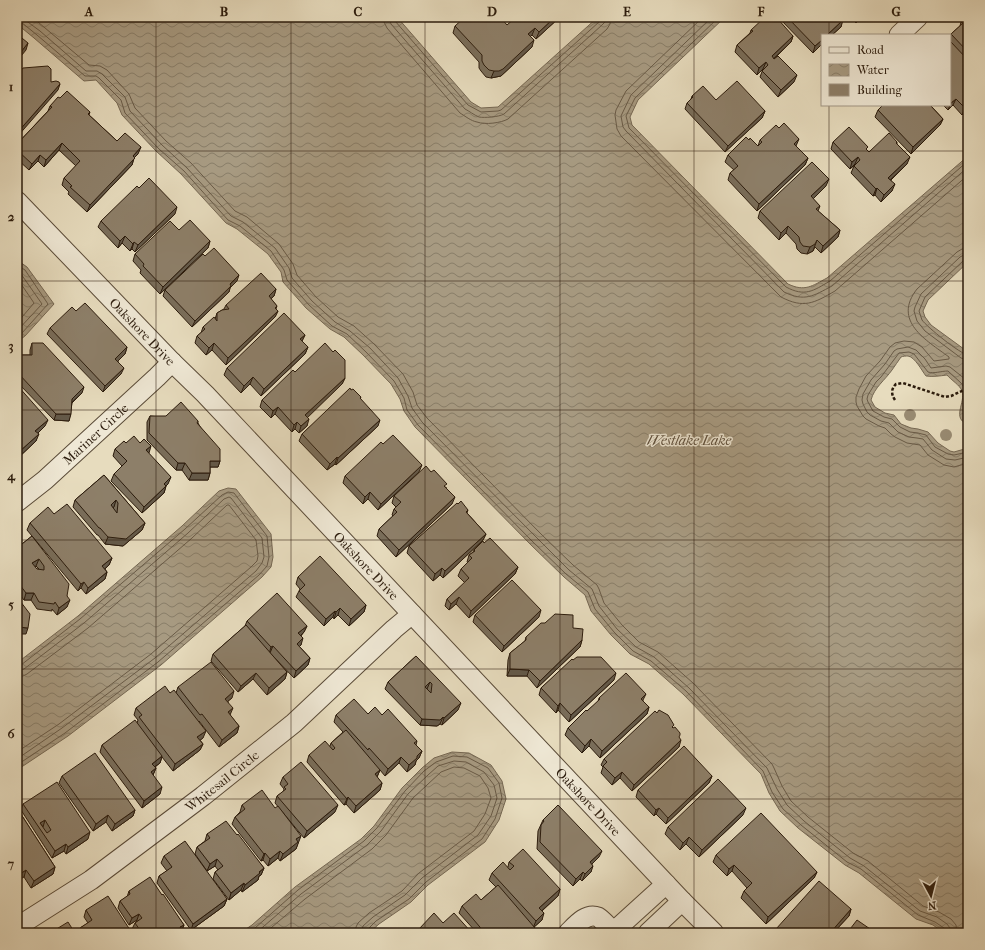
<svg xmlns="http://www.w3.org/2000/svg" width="985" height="950" font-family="'IM FELL French Canon',serif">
	<defs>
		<pattern id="water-waves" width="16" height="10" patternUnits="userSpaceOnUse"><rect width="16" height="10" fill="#a79a81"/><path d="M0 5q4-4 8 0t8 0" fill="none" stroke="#887d68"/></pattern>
	</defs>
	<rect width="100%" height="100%" fill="#e7dcbe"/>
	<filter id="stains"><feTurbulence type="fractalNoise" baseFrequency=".005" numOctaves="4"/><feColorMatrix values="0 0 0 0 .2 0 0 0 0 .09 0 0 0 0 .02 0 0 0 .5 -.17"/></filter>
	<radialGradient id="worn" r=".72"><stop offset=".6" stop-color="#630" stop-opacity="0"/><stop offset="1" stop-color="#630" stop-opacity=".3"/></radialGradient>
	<path fill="url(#water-waves)" stroke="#756752" d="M17,17H397L471,102L481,108L498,107L598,17H725L638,100L630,117L632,125L788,284C805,292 812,286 827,278L968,156V262L928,300L923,311L925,317L931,325L968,352V424C951,419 966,402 962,391C960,385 951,380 947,375C939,376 933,377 926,376C922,371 915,357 908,356C906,356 903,356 901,357C898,361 895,366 892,370C885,380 874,388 871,400L875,407L885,413L894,415L901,424L911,428L918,429L928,432L938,443L950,451L954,452L968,448V933H944L933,925L916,919L859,873L845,865L798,828L780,811L769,793L761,774L683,694L649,664L630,654L611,635L591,611L585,595L564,577L531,545L415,427L404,411L400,399L391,384L363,355L344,337L330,329L306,308L283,282L281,272L268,254L237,229L226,223L181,174L156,151L122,115L117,103L96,80L84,81L34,38L17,24Z
		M17,260L27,267L54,304L25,336L17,342Z
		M228,488L236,489L271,534L273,557L271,567L262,577L161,665L68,736L17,770V663L78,616L182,526L219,491Z
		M452,752L469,753L491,765L502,781L506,799L499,820L485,842L428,885L411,902L379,924L369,933H240L252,925L295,887L361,839L374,826L402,788L422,768L434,758Z"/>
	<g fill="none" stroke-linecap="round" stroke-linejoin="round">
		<path stroke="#695a46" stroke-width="1" d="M21,17L40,31L86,71H97L102,74L125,97L130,111L162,145L187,168L231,216L243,222L275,248L289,268L292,278L312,301L335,322L350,331L370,348L398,378L408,396L412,408L422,422L537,538L569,570L592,589L599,606L617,629L636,647L654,657L689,688L767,768L777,789L787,805L804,821L850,858L864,866L920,911L937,917L947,924L950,928L951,933
			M32,17L89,65L100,66L107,70L129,94L135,108L166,141L191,163L235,211L247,217L279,244L293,264L297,275L316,297L338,317L354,326L374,344L403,374L413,392L417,405L427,418L541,534L573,565L597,585L599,589L604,603L622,625L639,642L658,652L693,683L772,764L774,768L782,786L791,801L808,817L853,853L868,861L923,906L939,912L951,919L956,925L957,933
			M383,17L384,22L387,28L460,113C465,116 471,121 477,122C485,125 501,123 508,119L607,29L610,24L611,17
			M389,17L390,21L391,24L465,109C469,111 474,115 479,117C484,118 499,117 504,114L602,25L605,22V17
			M394,17L395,21L468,105L481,112L498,111L501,110L599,22L600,17
			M703,17L626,91L616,110L615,115L617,129L621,136L781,297C804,309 814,303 835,291L968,175
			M712,17L631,95L621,116L623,127L626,131L784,292C805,302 813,296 832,286L968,167
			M719,17L635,98L626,116L629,128L786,287C805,297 813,291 830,281L968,161
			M17,22H21L37,35L85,76H96L99,78L121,100L125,113L159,149L184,171L228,220L240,226L271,251L284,270L287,280L309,305L332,326L347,334L366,352L394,381L404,398L407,410L418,425L533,542L566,574L588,592L595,609L614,632L633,651L651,661L686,691L763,771L772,792L783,809L801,825L847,862L861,869L918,915L935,922L944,928L946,930V933
			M968,248L962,249L957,252L917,289C892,321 926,340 949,357V359L934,361L922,347L914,342L904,341L895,343L890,347L880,361L866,376L859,389L856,397V402L857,406L863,416L866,419L879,426L885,428L891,434L895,437L907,443L920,445L928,455L944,465L954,467L968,463
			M968,254L964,255L960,257L921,294L915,307L914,311L917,321L925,331L961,358L968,360
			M968,259L964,260L925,297L919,311C920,314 921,317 922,320C927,327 960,354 968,355
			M17,265L25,270L48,304L22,333L17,337
			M17,271L21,274L42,304L17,331
			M17,278L34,303L17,323
			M968,384L965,379L950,367L946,366L931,368L925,359L916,350L908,347L897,349L894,351L885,364L871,380L863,394L862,400L863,404L867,412L870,415L881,421L889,423L898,432L909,437L917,438L923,439L932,450L946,459L955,460L968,457
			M968,420L964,417V413L966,397V390L961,383L948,371C941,371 934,374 928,372L914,354L909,352L899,353L881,377L876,382L868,395L867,399L868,402L873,411L884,417L892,419L900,427L910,432L918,433L926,435L935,447L948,454L954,455L968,452
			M17,666L21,665L80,619L185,529L222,495L228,492L234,493L267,536L269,557L267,566L259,575L158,662L65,733L17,765
			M17,671L24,669L84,623L188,533L224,499L229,497L231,498L262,538L264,557L262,563L256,571L155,658L62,728L17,759
			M17,677L23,676L27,674L88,628L192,538L227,505H229L256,540L258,556L257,561L251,567L151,654L59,724L17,752
			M247,933L255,928L298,890L364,841L377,828L405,791L424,771L436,762L453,756L467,757L488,768L499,783L502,798L495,819L482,839L426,882L409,899L376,921L368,929L366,933
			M256,933L301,894L367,845L381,831L408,794L428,775L438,766L454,761L466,762L484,772L494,785L497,798L491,816L478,835L422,878L405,895L373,917L363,926L361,933
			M265,933L305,899L372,849L386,835L413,798L441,772L454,767L464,768L480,776L488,788L491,798L485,814L474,831L419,873L402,891L369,913L358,923L356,927L355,933"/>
		<g stroke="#5a4b38" stroke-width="21">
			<g id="street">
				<path d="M899,35L918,17"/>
				<path id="s1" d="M17,201L172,362L205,394L682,901L714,933"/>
				<path id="s2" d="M17,502L45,480L157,377L172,362"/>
				<path id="s3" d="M17,927L91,880L203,796L294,723L394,629L412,614"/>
				<path d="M568,933C575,926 586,912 598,917C602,919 611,930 615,933"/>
				<path d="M612,933L666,884"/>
				<path d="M648,933L682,901"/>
			</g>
		</g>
		<path stroke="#2b1b0c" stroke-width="2.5" stroke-dasharray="3 2" stroke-linecap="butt" d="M895,400C891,394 891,389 896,384L903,383L945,397L951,396L968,388"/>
		<use href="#street" stroke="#efe8d5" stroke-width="19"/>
	</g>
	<g fill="#998c74">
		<circle cx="910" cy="415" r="6"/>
		<circle cx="946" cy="435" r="6"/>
	</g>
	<path fill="#796d5a" stroke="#2b1b0c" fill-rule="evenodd" d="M448,17H456L452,21Z
		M560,17L536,39L532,35L530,37L532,47L501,76L491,78L486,77L481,71L479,68V62L453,33L455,26L507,25Z
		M778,17H841V27L832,35H822L813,53Z
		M850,17H862L856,23Z
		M968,17V109L962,115L953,105L948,110L943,105H950V38L951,34L960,26L961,22Z
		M751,30L793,36L791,42L774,59L794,82L778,97L760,77L763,69L757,75L735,52L737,45L750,33Z
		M692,96L716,100L765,111L762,118L725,152L685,109L687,103L691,99Z
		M60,98L90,112L89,115L117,141L138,154L134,158L132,165L87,212L68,194L69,192L62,185L64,178L76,166L59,150L44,167L38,161L29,170L17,159V144L48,111L50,106Z
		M931,105V106L943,119L940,125L911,154L875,117L878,110Z
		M749,140L758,146L760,140L796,146L808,158L805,165L757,211L728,180L730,173L734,170L725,162L728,155Z
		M833,142L867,150L869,152L897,142V144L907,164L891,180L892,191L881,202L875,195L873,196L851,173L854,166L856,164L850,169L831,149Z
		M826,186L813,199L820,206L818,211L840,230L838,237L821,253L815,247L813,251L807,254L801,253L797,249L796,244L786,233L779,240L758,218L760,211Z
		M139,188L175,214L135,252L132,249L130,251L122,243L118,248L98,227L101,221Z
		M179,230L210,241L208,248L160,294L140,273L141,270L133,261L135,254Z
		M237,281L230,288L229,292L192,327L163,296L165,290Z
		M276,289L274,296L271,299L277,306L276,309L278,311L275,317L226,365L212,350L206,355L195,343L197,336L201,333L203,327L215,319L217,313L224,309L226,305Z
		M76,311L127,347L125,354L118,361L121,374L103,392L47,334L50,328Z
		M305,335L302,341L308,347L305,354L261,396L250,384L241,393L224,375L227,368Z
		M32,343L82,393L72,403L69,421L54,420L17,382V375L19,372V362L21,355H30V350Z
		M295,372L345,378L342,384L307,417V426L299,433L295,429L292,432L275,414L271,418L260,407L262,400Z
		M17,385L45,426L38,433L36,441L18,458L17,457Z
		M351,390L361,397L360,399L378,426L336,465L335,464L327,470L299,441L302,434Z
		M150,416L198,421V423L220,461L218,467H210V473L208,480H189L182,470H176L147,440V422Z
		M126,443L148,453L168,484L166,486L164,493L142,513L111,481L114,474L122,466L113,456L115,449Z
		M419,472L378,510L368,499L363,504L343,483L345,476Z
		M104,475L145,523L142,530L123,546L105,544L98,535H97L73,507L75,500Z
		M446,487L452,504L396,557L377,536L379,529L393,516L392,515L394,509L396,507L392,503L394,496Z
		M458,504L468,510L467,513L486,534L483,540L443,578L440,575L433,581L407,553L409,546Z
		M54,514L112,558L109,565L105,569L107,572L105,579L86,594L81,588L78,591L27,530L30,523Z
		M32,536L67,596V607L57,615L52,609V611L37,609L31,600H24L17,591V548ZM36,566L39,569H37L35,567Z
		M484,543L518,567L515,574L469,618L456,604L449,610L445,606L447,599L465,583L458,576L461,569L468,563L467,562L469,555L473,552L474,550Z
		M298,577L366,605L364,612L349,626L338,615L334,619L333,617L324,626L296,597L300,589L296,584Z
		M475,615L539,617L502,652L473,622Z
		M247,621L307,626L304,632L301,636V645L299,646L310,658L308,665L294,678L270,653L287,672L285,679L267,695L253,679L238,692L211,661L213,654L245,626Z
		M573,628L582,640L580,647L537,688L527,676H507L508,660L510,653L525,641L526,637Z
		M416,656L458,710L442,725L440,724L437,726L420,725L385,689L388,682Z
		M573,660L614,680L569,722L558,710L556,713L539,695L541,688Z
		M178,687L232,698L228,701L230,715L239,726L237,733L219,747L199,721V722L203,738L200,740L203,744L200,750L173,771L162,757L160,763L155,767L156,768L153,775L160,794L142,808L100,752L102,745L137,723L138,720L134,715L136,708L170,693H176Z
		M599,698L643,700V701L649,707L647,714L600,758L589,746L582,753L565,735L568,728L587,711L598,702Z
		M336,715H382L417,741L416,745L422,751L419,758L416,761L415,765L407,772L399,763L385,776L380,770L377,777L382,783L380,790L354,813L346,804L344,805L307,762L309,755L330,746L331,743L343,732L334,722Z
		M673,728L679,738V747L632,791L620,778L612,785L601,773L603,767L601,765L604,759Z
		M62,776L135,810L133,816L112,831L106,822L93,831L59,783Z
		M712,776L709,783L666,824L656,814L654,816L636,797L638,790Z
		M283,777L335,812L304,838L275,803L277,796L283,792L284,789L280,784Z
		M23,804L88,839L66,854L64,851L52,858L21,810Z
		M242,805L298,843L296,849L280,861L278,858L268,866L263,860L261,861L232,824L235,817L240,812Z
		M17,808L55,867L53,874L31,888L24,877Z
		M743,815L699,857L686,844L680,850L665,834L668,827Z
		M543,820L599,857L592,864L591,872L582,881L580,879L573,886L537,849L538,831Z
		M207,834L237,835L264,868L261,875L259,876L258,880L242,892L241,890L229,900L213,879L215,872L218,870L215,866L207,871L195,854L197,847L205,841Z
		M716,855L817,872L814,878L766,924L741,898L744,891L747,888L732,871L727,876L713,862Z
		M164,856L227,899L224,906L191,930L157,883L159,876L167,871L161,863Z
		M509,862L560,889L558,896L542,911V920L534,927L535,928L534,933H477L459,913L462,906L481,900L496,887L489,880L492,873L508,867Z
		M129,891L162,895L184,925L181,932L180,933H135L132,929L135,923L137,921V920L129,925L118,908L120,901L127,897Z
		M851,909L849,916L833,933H774L776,929Z
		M86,910L132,933H78L80,928L88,923L84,917Z
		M443,923L472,933H417L419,929Z"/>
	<path fill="#63594a" stroke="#2b1b0c" d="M454,17H456L452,21Z
		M555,17H560L536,39L539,32Z
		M858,17H862L856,23Z
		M843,20L841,27L832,35H827Z
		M535,28L532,35L526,41L528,34Z
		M793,36L791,42L769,63L772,56Z
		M534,40L532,47L501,76L491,78L494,71Z
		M822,40V44L813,53L815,46Z
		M28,43L26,50L17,61V57Z
		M766,62L763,69L757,75L759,68Z
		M797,75L794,82L778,97L781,90Z
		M60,84L58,90L17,137V133Z
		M956,99L953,105L948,110L951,103Z
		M968,105V109L962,115L965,108Z
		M765,111L762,118L725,152L728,146Z
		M943,119L940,125L911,154L913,147Z
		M799,139L796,146L794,144Z
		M62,143L59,150L44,167L46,160Z
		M141,147L138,154L134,158L132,165L87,212L90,205Z
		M40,155L38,161L29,170L32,164Z
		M858,157L855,164L850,169L852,162Z
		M910,157L907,164L886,184L888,178Z
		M808,158L805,165L757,211L759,204Z
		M829,179L826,186L809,203L811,196Z
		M895,184L892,191L881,202L884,195Z
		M877,188L875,195L873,196L876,189Z
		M177,207L175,214L135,252L138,245Z
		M788,226L786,233L779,240L781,233Z
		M840,230L838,237L821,253L823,246Z
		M125,236L122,243L118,248L120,241Z
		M817,240L813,251L807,254L810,247Z
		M210,241L208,248L160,294L163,287Z
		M134,242L132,249L130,251L133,244Z
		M239,275L237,281L230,288L229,292L192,327L195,321Z
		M276,289L274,296L266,303L269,296Z
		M278,311L275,317L226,365L228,358Z
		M305,335L302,341L300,339Z
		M214,343L212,350L206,355L209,348Z
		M127,347L125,354L113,366L115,359Z
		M308,347L305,354L261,396L264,389Z
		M124,368L121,374L103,392L105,386Z
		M253,377L250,384L241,393L244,386Z
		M345,378L342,384L303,422L305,415Z
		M84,387L82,393L69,405L72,399Z
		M278,407L275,414L271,418L273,411Z
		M56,414H71L69,421L54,420Z
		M309,419L307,426L299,433L301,426Z
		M48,420L45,426L33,438L35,431Z
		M380,420L378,426L336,465L338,458Z
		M297,422L295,429L292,432L294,425Z
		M39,434L36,441L18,458L20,451Z
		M151,446L149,453L146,450Z
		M337,457L335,464L327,470L330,464Z
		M210,461H220L218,467H208Z
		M178,463H185L182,470H176Z
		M422,465L419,472L378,510L381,504Z
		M192,473H210L208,480H189Z
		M171,477L168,484L162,490L164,484Z
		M166,486L164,493L142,513L144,507Z
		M370,492L368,499L363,504L365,497Z
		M455,497L452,504L396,557L399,550Z
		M116,500L114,507L108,512L111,505Z
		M145,523L142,530L123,546L105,544L108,537Z
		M486,534L483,540L443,578L445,571Z
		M112,558L109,565L100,573L102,566Z
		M39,559L36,566L30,570L32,563Z
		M518,567L515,574L469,618L471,611Z
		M442,568L440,575L433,581L435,574Z
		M107,572L105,579L86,594L88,588Z
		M84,582L81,588L78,591L81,584Z
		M26,593H34L31,600H24Z
		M459,597L456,604L449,610L451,604Z
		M70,600L67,607L57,615L59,608Z
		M366,605L364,612L349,626L351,619Z
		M340,608L338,615L334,619L336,612Z
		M541,610L539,617L502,652L504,646Z
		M335,611L333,617L324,626L326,619Z
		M307,626L304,632L296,640L298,633Z
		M18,627L28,628L26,634H17V630Z
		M303,638L301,645L295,651L297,644Z
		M582,640L580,647L537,688L540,681Z
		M273,646L270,653L269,654L271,647Z
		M310,658L308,665L294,678L296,671Z
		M510,669L529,670L527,676H507Z
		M287,672L285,679L267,695L269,688Z
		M256,673L253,679L238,692L241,686Z
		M616,673L614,680L569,722L571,715Z
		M430,682L427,689L422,694L425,687Z
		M234,691L232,698L223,705L225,699Z
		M646,694L643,700L638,706L641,699Z
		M461,703L458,710L442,725L444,718Z
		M560,703L558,710L556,713L558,706Z
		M649,707L647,714L600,758L602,751Z
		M233,708L230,715L228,712Z
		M443,717L440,724L437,726L420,725L422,719Z
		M239,726L237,733L219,747L222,740Z
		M206,731L203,738L195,744L197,737Z
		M591,739L589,746L582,753L585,746Z
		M681,740L679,747L632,791L634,785Z
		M203,744L200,750L173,771L175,764Z
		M422,751L419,758L416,761L415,765L407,772L409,765L417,756Z
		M162,756L160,763L150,770L152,764Z
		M401,757L399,763L385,776L388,769Z
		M156,768L153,775L151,772Z
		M380,770L377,777L375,774Z
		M622,772L620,778L612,785L615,778Z
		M712,776L709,783L666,824L668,818Z
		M382,783L380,790L354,813L356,806Z
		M162,787L160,794L142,808L144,801Z
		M348,797L346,804L344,805Z
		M338,805L335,812L304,838L307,831Z
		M659,808L656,814L654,816L656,810Z
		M746,808L743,815L699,857L702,850Z
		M135,810L133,816L112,831L115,824Z
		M108,815L106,822L93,831L96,824Z
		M45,820L43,827L40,823Z
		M90,832L88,839L66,854L68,847Z
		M301,836L296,849L280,861L283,854L296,839Z
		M689,837L686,844L680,850L683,843Z
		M66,844L64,851L52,858L55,851Z
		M280,851L278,858L268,866L270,859Z
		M602,851L599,857L587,869L590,862Z
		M265,853L263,860L261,861L264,854Z
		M217,859L215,866L207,871L210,864Z
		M734,865L732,871L727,876L729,869Z
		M593,866L591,872L582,881L585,874Z
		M55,867L53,874L31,888L34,881Z
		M264,868L261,875L259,876L258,880L242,892L245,885Z
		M26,870L24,877L17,881V876Z
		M583,872L580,879L573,886L576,879Z
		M817,872L814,878L766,924L768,917Z
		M244,883L241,890L229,900L231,893Z
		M560,889L558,896L537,915L539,908Z
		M227,899L224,906L191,930L193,924Z
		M851,909L849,916L833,933H830Z
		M544,913L542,920L533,928L536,921Z
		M139,914L137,920L129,925L132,918Z
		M184,925L181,932L180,933H175L180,927Z
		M508,928L506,933H502Z
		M535,928L534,933H530Z"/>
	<path fill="#8d7f69" stroke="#2b1b0c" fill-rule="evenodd" d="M465,17H500L507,25L516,17H555L539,32L535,28L528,34L534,40L503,69L499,71H494L489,70L484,65L482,61V55L455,26Z
		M765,17H776L793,36L772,56L774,59L778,56L797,75L781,90L762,71L768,65L766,62L759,68L737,45L753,31L751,30Z
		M787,17H841L843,20L827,35H822V40L815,46Z
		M967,17H968V52L951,34L963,23L961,22Z
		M17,34L28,43L17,57Z
		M950,41L968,60V105L965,108L956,99L951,103H950Z
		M48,66L51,69V82L56,81L59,82L60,84L17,133V74H18L23,68Z
		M737,81L765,111L728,146L687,103L693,97L692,96L703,86L716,100Z
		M67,91L90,112L88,114L117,141L125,133L141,147L133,156L135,158L90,205L70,187L72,186L64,178L80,161L62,143L46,160L40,155L32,164L17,150V144L52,107L50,106L58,97L60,98Z
		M883,105H930L943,119L913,147L878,110Z
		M784,123L799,139L794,144L808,158L759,204L730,173L738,166L728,155L746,137L749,140L750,138L758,146L762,142L760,140L776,125L779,128Z
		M849,127L868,147L866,149L869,152L889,133L897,142L896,143L910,157L888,178L895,184L884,195L877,188L876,189L854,166L860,160L858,157L852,162L833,142Z
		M812,162L829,179L811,196L820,206L816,209L840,230L823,246L817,240L815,244L810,247L803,246L800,242L799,237L788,226L781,233L760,211Z
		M149,178L177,207L138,245L134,242L133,244L125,236L120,241L101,221L137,186L139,188Z
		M190,220L210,241L163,287L143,266L144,264L135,254L170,221L179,230Z
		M214,248L239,275L230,284L231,286L195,321L165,290L203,254L205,256Z
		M261,273L276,289L269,296L277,306L275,308L278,311L228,358L214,343L209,348L197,336L205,329L203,327L214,317L217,321V313L222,310L229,309L226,305Z
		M85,303L127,347L115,359L124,368L105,386L50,328L72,307L76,311Z
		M284,313L305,335L300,339L308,347L264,389L253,377L244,386L227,368Z
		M32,343H43L84,387L72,399L71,414H56L18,373L21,370V355H32Z
		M325,343L333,352L335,350L345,360V378L305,415L309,419L301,426L297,422L294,425L278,407L273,411L262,400L293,370L295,372Z
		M17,385L48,420L35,431L39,434L20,451L17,447Z
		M350,388L351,390L353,389L361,397L360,398L380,420L338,458L337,457L330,464L302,434Z
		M181,402L198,421L197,423L220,449V461H210V473H192L185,463H178L149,433L150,416H166Z
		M393,435L422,465L381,504L370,492L365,497L345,476L381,442L383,444Z
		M134,436L140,443L144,439L151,446L146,450L171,477L164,484L166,486L144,507L114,474L127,461L115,449L124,441L126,443Z
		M426,466L431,472L434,470L447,484L444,486L455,497L399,550L379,529L397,512L394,509L401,502L394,496Z
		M104,475L145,523L126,539L108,537L100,528H99L75,500ZM116,500L118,503L117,513L111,505Z
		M461,501L468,510L466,512L486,534L445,571L442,568L435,574L409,546L457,503L458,504Z
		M67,504L112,558L102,566L107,572L88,588L84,582L81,584L30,523L48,507L54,514Z
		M32,536L69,584L67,596L70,600L59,608L55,602L54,604L39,602L34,593H26L17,581V548ZM39,559L44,566V570L37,569L32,563Z
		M490,538L518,567L471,611L459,597L451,604L447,599L469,578L461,569L472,558L469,555L475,551L474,550L483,541L484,543Z
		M320,556L366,605L351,619L340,608L336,612L335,611L326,619L299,591L305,585L298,577Z
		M512,580L541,610L504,646L475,615Z
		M277,593L307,626L298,633L303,638L297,644L310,658L296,671L273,646L271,647L247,621Z
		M17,597L30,614L28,628L18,627V630H17Z
		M555,614L573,615V628L583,629L582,640L540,681L529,670L510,669V653L526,640V637L541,623H545Z
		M246,625L287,672L269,688L256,673L241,686L213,654Z
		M416,656L461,703L444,718L443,717L440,720L422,719L388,682ZM430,682L432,684L431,693L425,687Z
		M577,657H601L616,673L571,715L560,703L558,706L541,688L572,659L573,660Z
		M211,662L234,691L225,699L233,708L228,712L239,726L222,740L202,714L200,715L178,687Z
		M626,673L646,694L641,699L649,707L602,751L591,739L585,746L568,728L586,710L587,711L600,699L599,698Z
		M165,686L170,693L174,690L206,731L197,737L203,744L175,764L139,717L142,715L136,708Z
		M354,699L368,714L375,707L382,715L388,709L417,741L414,743L422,751L417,756V758L409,765L401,757L388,769L369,748L368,750L336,715Z
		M659,710L668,715L674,725L672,727L673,728L675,727L680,733V735L679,737L681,740L634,785L622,772L615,778L603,766L607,762L604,759L655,711L657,713Z
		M135,720L162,756L152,764L156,768L151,772L162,787L144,801L102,745Z
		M346,730L380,770L375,774L382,783L356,806L348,797L347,799L309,755L325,741L333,750L335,748L331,743Z
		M684,746L712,776L668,818L659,808L656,810L638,790Z
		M95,753L135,810L115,824L108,815L96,824L62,776Z
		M301,762L338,805L307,831L277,796L286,789L284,787L288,784L283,777Z
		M718,779L746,808L702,850L689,837L683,843L668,827Z
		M57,782L90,832L68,847L66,844L55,851L23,804ZM45,820L51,830L47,833L40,823Z
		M262,790L275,808L278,806L301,836L296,839L298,842L283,854L280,851L270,859L265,853L264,854L235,817L245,809L242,805Z
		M558,805L602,851L590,862L593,866L585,874L583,872L576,879L540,842L541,825L544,821L543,820Z
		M17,808L55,867L34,881L26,870L17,876Z
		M761,813L817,872L768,917L744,891L752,883L734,865L729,869L716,855Z
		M226,821L237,835L238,834L264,868L259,872L260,873L245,885L244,883L231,893L215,872L223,866L217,859L210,864L197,847L210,838L207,834Z
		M185,841L227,899L193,924L159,876L172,867L164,856Z
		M523,849L560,889L539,908L544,913L536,921L492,873L503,862L510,870L514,866L509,862Z
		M150,877L162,895L163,894L184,925L180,927L181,929L175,933H142L135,923L142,918L139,914L132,918L120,901L130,894L129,891Z
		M819,881L851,909L830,933H780L776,929Z
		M498,885L535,928L530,933H512L508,928L502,933H485L462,906L476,894L481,900Z
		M108,896L132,933H83L80,928L92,920L86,910Z
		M434,913L443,923L454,913L472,933H423L419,929Z
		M857,920L876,933H847Z
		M68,922L75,933H50Z"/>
	<path fill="none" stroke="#2b1b0c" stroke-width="1" stroke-opacity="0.55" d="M156,17V933M291,17V933M425,17V933M560,17V933M694,17V933M829,17V35M829,105V933M17,151H968M17,281H968M17,410H968M17,540H968M17,669H968M17,799H968"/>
	<g text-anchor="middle" stroke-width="3" stroke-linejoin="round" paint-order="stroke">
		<g font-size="13" fill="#2b1b0c" stroke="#efe8d5">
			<text dy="5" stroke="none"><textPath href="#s1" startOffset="181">Oakshore Drive</textPath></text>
			<text dy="5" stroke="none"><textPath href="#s2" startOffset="104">Mariner Circle</textPath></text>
			<text dy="5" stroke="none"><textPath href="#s1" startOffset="505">Oakshore Drive</textPath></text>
			<text dy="5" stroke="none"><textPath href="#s3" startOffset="252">Whitesail Circle</textPath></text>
			<text dy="5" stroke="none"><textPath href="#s1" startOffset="829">Oakshore Drive</textPath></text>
		</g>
		<g font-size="14" font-style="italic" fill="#5d4e3b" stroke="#efe8d5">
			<text x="689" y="445">Westlake Lake</text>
		</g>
	</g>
	<rect width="985" height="950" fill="none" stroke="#e7dcbe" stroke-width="44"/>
	<rect x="821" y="34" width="130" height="72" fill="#efe8d5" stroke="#a19685"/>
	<rect x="829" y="47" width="20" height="6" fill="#efe8d5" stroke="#a19685"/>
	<text x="857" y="54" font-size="12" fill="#2b1b0c">Road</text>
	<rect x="829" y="64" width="20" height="12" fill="url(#water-waves)" stroke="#a19685"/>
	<text x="857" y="74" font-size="12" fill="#2b1b0c">Water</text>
	<rect x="829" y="84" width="20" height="12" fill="#8d7f69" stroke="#a19685"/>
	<text x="857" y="94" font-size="12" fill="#2b1b0c">Building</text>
	<g transform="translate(931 896) rotate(173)" stroke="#efe8d5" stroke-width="3" paint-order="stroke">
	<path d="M0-3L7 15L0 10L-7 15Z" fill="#2b1b0c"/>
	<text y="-6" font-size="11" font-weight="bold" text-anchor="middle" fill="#2b1b0c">N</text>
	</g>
	<rect x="22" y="22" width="941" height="906" fill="none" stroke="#2b1b0c" stroke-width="1.5"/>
	<g font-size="13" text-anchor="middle" font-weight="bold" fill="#2b1b0c">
		<text x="89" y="16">A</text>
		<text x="224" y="16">B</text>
		<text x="358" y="16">C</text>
		<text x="492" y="16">D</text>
		<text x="627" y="16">E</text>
		<text x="761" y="16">F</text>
		<text x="896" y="16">G</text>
		<text x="11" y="91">1</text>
		<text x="11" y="221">2</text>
		<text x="11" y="350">3</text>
		<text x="11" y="480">4</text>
		<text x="11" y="609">5</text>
		<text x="11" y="738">6</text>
		<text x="11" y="868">7</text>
	</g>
	<rect width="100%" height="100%" filter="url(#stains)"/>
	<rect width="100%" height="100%" fill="url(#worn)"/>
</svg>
